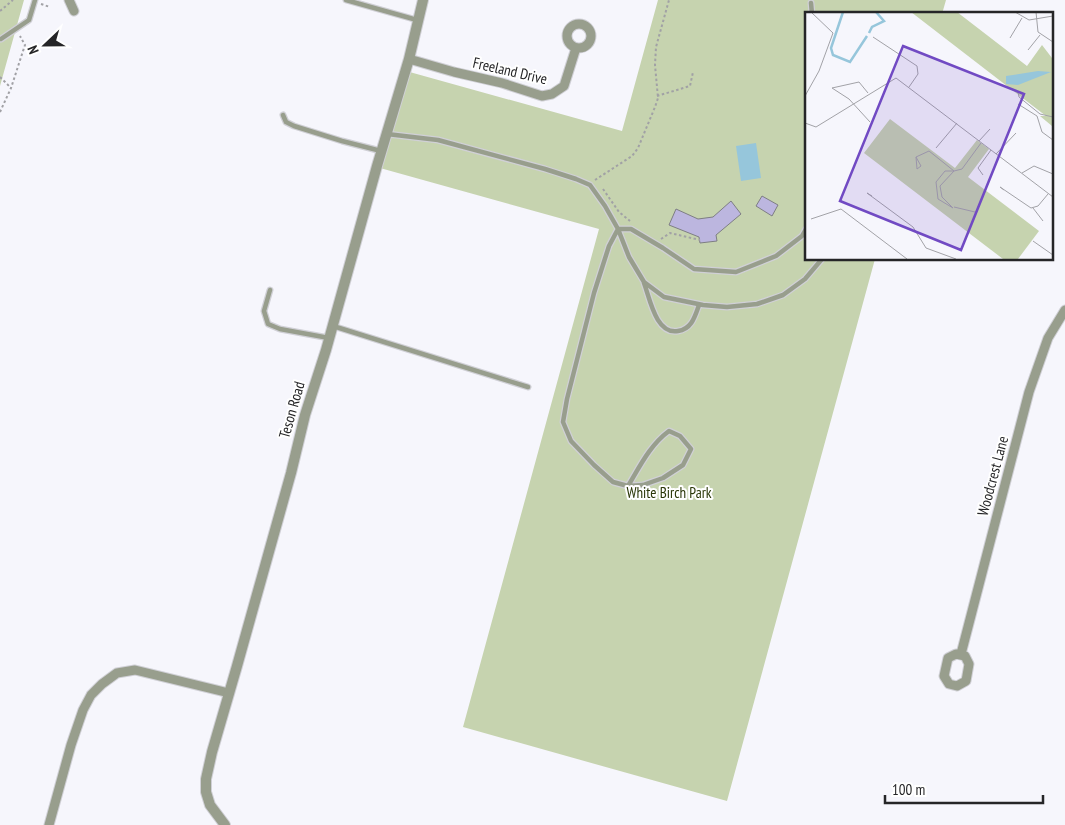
<svg xmlns="http://www.w3.org/2000/svg" width="1065" height="825" font-family="'PT Sans Narrow',sans-serif">
	<rect width="100%" height="100%" fill="#f6f6fc"/>
	<path fill="#c6d3af" d="M0,0H24L0,86Z
		M658,0H946L942,14H806V259H875L727,801L463,727L599,229L380,168L406,71L622,131Z"/>
	<path fill="#96c6db" d="M756,143L761,178L741,181L736,146Z"/>
	<path fill="#bcb6df" stroke="#7e7e83" d="M762,196L778,205L772,216L756,206Z
		M731,201L741,214L716,235L717,241L700,243L699,237L669,225L676,209L698,219L713,217Z"/>
	<g fill="none" stroke-linecap="round" stroke-linejoin="round">
		<g stroke="#d0d0d6" stroke-width="7">
			<path id="service" d="M346,0L417,20
				M811,3L812,14
				M1,39L29,20L35,0
				M283,115L286,122L294,126L342,141L381,151
				M387,134L438,140L545,169L576,179L590,185L605,206L618,229L629,257L644,282L664,297L703,305L727,307L757,304L783,295L805,279L822,259
				M618,229L609,246L594,293L567,399L563,422L571,441L594,465L613,482L628,486L643,485L663,478L683,465L691,449L680,436L669,431C650,445 640,466 628,486
				M618,229H631L663,248L694,269L736,272L776,256L802,236L806,229
				M644,283C650,299 656,335 678,331C692,329 695,316 699,305
				M270,290L264,311L268,324L280,329L329,338
				M333,326L528,387"/>
		</g>
		<g stroke="#d0d0d6" stroke-width="11">
			<path id="minor" d="M69,0L74,11
				M567 36a12 12 0 1 1 24 0a12 12 0 1 1-24 0Z
				M409,59L454,72L502,83L542,96L552,94L564,86L576,48
				M956,654L965,656L969,664L966,681L957,686L949,684L944,676L948,658Z
				M961,654L1029,392L1048,338L1065,310
				M49,825L71,745L83,710L91,695L102,684L117,673L135,670L229,693"/>
		</g>
		<g stroke="#d0d0d6" stroke-width="12">
			<path id="tertiary" d="M225,825L210,805L206,792V779L212,752L237,666L291,473L305,415L326,350L377,166L409,59L423,0"/>
		</g>
		<path stroke="#a1a1a5" stroke-width="2" stroke-dasharray="2.5 2.5" stroke-linecap="butt" d="M41,4L50,7
			M0,11L13,0
			M0,77L11,88
			M657,96L690,86L693,72
			M0,112L11,88L25,45L20,36
			M595,180L632,156L638,148L655,107L658,98L655,65L656,47L669,0
			M603,189L619,212L630,221
			M661,239L670,233L700,240"/>
		<use href="#service" stroke="#989e8d" stroke-width="4.5"/>
		<use href="#minor" stroke="#989e8d" stroke-width="9"/>
		<use href="#tertiary" stroke="#989e8d" stroke-width="10"/>
	</g>
	<g text-anchor="middle" stroke-width="4" stroke-linejoin="round" paint-order="stroke">
		<g font-size="15" fill="#252527" stroke="#fff">
			<text transform="translate(510 71) rotate(13)" y="5">Freeland Drive</text>
			<text transform="translate(292 410) rotate(-74)" y="5">Teson Road</text>
			<text transform="translate(993 476) rotate(-75)" y="5">Woodcrest Lane</text>
		</g>
		<g font-size="15" fill="#2a3708" stroke="#fff">
			<text x="669" y="498">White Birch Park</text>
		</g>
	</g>
	<g transform="translate(805 12)">
		<rect width="248" height="248" fill="#f6f6fc"/>
		<path d="M106,0H152L222,54L237,33L247,46V114L235,104H241ZM85,107L150,156L172,128L184,137L163,165L234,219L213,247H198L59,141Z" fill="#c6d3af"/>
		<path d="M233,59L246,60L213,73L201,72V64Z" fill="#96c6db"/>
		<path fill="none" stroke="#96c6db" stroke-width="2.5" d="M38,0L26,36L28,43L45,50L62,24M64,21L67,15L79,9L71,0"/>
		<path fill="none" stroke="#a2a2a7" stroke-width="1" d="M210,0L224,8L248,4M231,0L233,20L248,30M68,25L112,54L113,62L104,75M205,26L217,6M223,38L235,23M213,80L214,85L235,102L248,105M63,81L54,70L27,76L44,87L65,110M0,84L14,59L28,21L6,0M213,92L232,104L237,120L248,128M0,111L11,115L91,66L248,185M174,129L185,117M131,136L152,111M191,142L211,121M111,145L116,154L112,157L111,145L124,139L149,159L135,174L137,185L148,196L133,187L131,170L140,159H149L157,157L176,131M217,161L229,154L248,162M178,163L173,156L186,138M199,178L195,175L226,196L233,194L243,182M67,184L62,181L108,215L121,236L151,247M149,195L170,200M228,196L238,209M6,207L36,197L102,247M228,229L248,243"/>
		<path fill="#714ac3" fill-opacity="0.15" stroke="#714ac3" stroke-width="2.5" d="M98,34L219,82L156,238L35,189Z"/>
		<rect width="248" height="248" fill="none" stroke="#252527" stroke-width="2.5"/>
	</g>
	<g transform="translate(45 45) rotate(248)" stroke="#ffffff" stroke-width="4" paint-order="stroke">
	<path d="M0-4L9 19L0 12L-9 19Z" fill="#252527"/>
	<text y="-8" font-size="14" font-weight="bold" text-anchor="middle" fill="#252527">N</text>
	</g>
	<path d="M885 795v8h158v-8" fill="none" stroke="#252527" stroke-width="2.5"/>
	<text x="892" y="795" font-size="15" fill="#252527" stroke="#ffffff" stroke-width="4" paint-order="stroke">100 m</text>
</svg>
